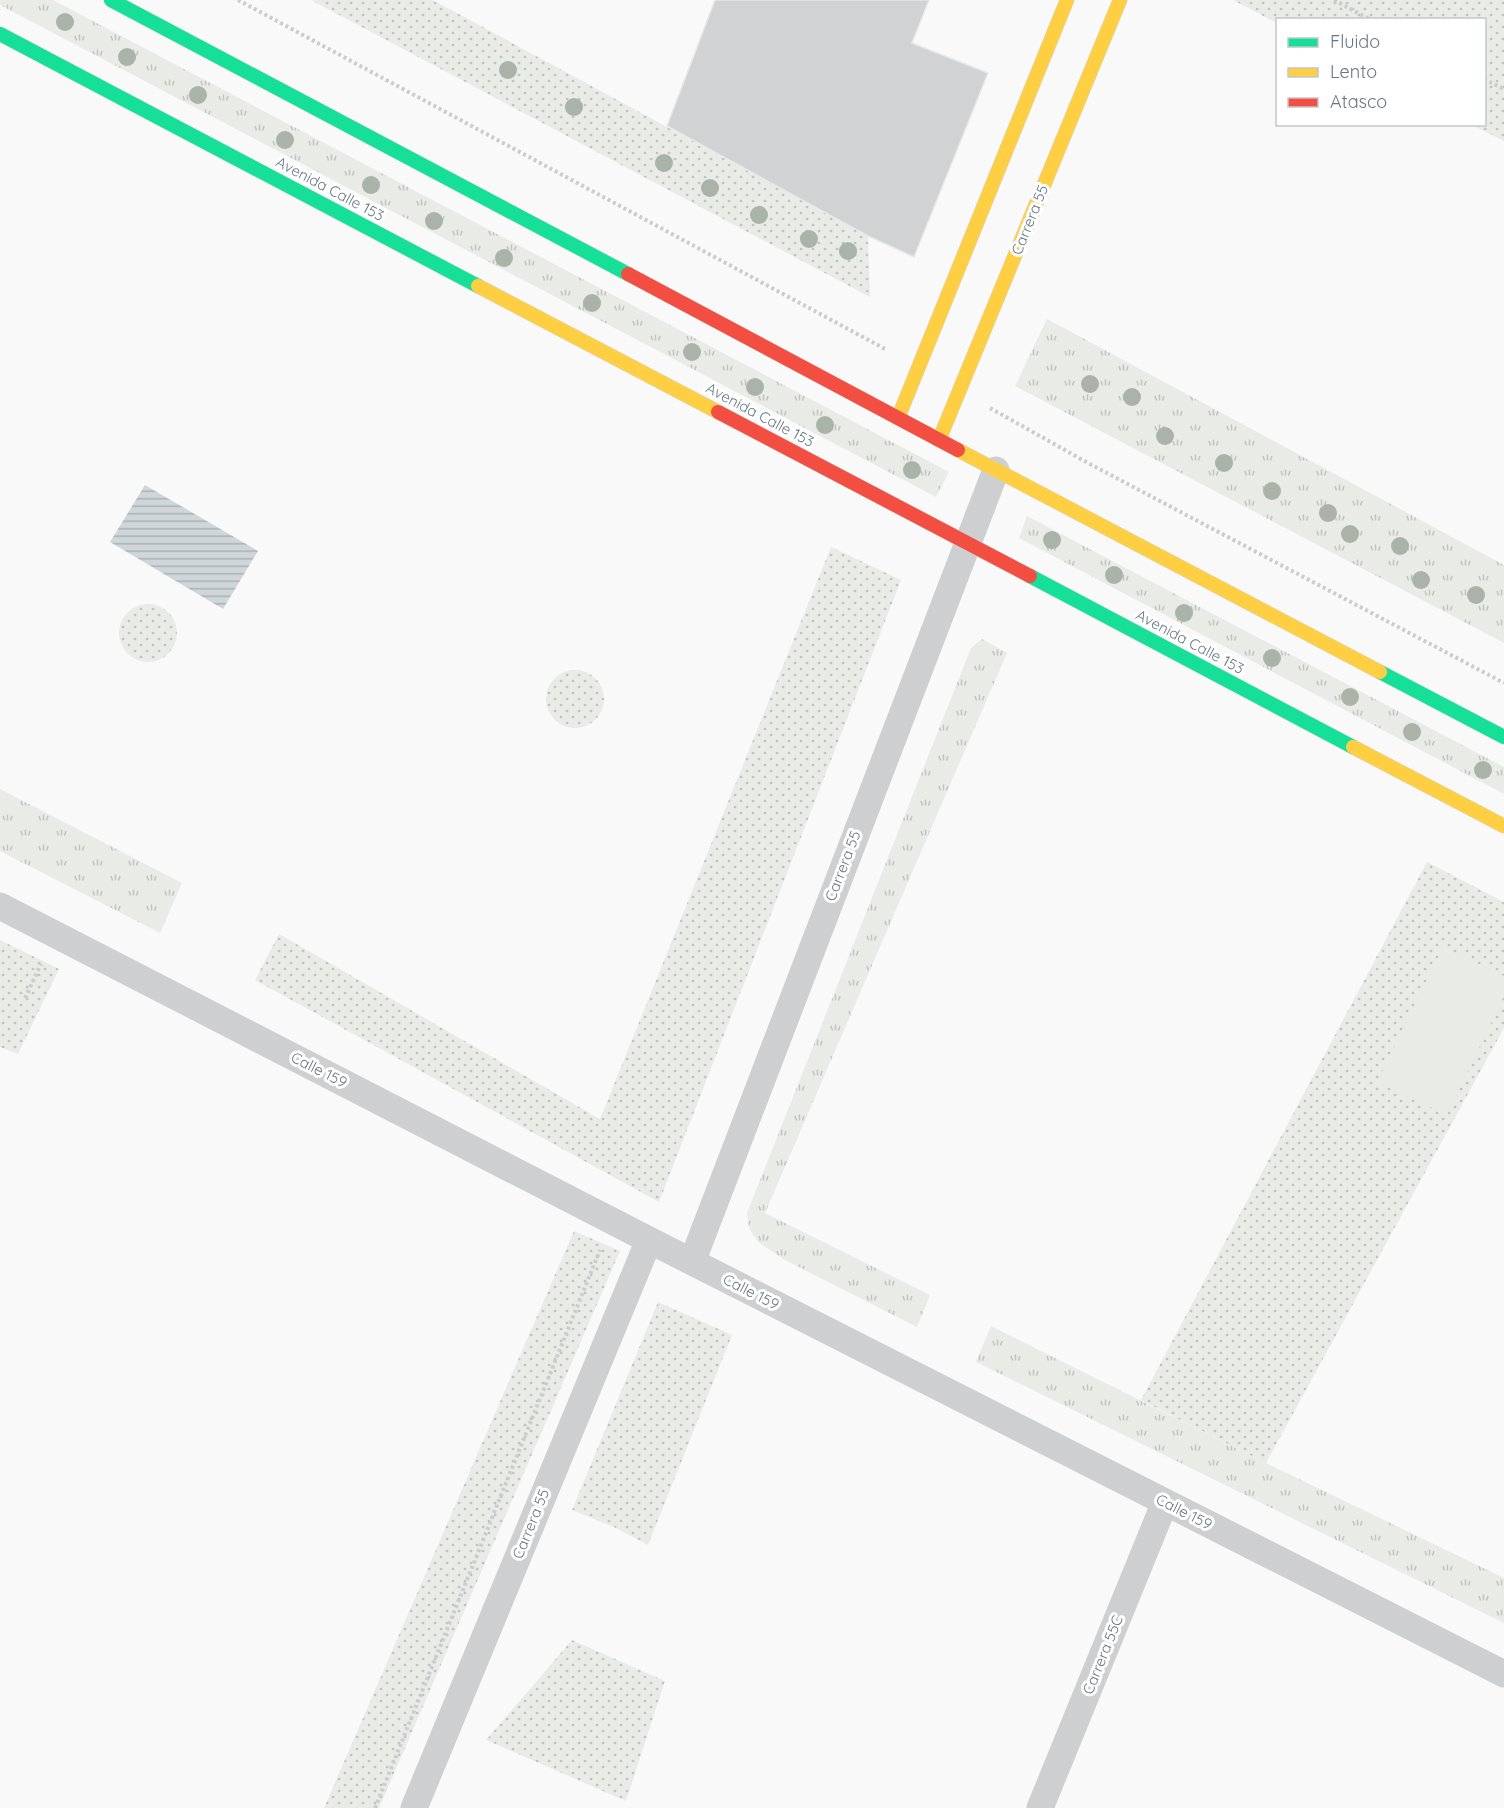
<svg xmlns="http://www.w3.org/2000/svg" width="1504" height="1808" font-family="Quicksand,sans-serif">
	<defs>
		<pattern id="grass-tufts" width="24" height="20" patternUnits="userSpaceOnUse" patternTransform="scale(1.5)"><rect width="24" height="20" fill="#e8ebe6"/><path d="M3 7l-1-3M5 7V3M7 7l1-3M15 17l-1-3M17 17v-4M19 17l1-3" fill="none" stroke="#c0c3c0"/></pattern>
		<pattern id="park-dots" width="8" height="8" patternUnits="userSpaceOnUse" patternTransform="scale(1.5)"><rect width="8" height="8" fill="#e8ebe6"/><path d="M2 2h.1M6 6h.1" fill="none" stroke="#c0c3c0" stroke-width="1.8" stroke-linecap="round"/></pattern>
		<pattern id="water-rules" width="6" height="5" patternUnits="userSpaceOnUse" patternTransform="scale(1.5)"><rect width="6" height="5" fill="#ced6d9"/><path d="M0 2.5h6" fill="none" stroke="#abb2b5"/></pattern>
	</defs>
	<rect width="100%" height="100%" fill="#f9f9f9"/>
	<path fill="url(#grass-tufts)" d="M0,0H53L949,472L936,497L0,5Z
		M1047,319L1504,565V643L1015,386Z
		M1027,516L1504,767V794L1019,538Z
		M982,639L1007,653L765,1213L930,1295L917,1327L785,1260L758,1242L749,1228L747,1213L971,648Z
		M0,789L182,883L160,933L0,851Z
		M991,1326L1266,1463L1504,1578V1623L976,1362Z"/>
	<path fill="url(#park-dots)" d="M311,0H433L868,236L870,297Z
		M1233,0H1504V141L1472,125L1484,124V20H1278L1277,23Z
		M831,547L901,580L659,1202L255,980L279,934L600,1119Z
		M119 633a29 29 0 1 1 58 0a29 29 0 1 1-58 0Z
		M546 699a29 29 0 1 1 58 0a29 29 0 1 1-58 0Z
		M1427,862L1504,902V1028L1266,1463L1141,1400Z
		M0,940L59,969L18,1054L0,1047Z
		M574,1231L620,1251L379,1808H324Z
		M658,1302L732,1335L648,1545L614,1527L572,1510Z
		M572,1640L665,1681L626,1801L486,1740Z"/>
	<path fill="#e8ebe6" d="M1443,947L1504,976V996L1447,1115L1377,1082Z"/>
	<path fill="url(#water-rules)" d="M145,485L258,551L223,609L110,542Z"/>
	<path fill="#d0d2d3" stroke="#e8e8e8" stroke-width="1.5" d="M715,0H929L912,43L988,73L914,257L868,236L667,126Z"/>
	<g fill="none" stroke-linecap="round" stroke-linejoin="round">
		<g stroke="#d5d6d7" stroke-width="15">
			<path id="fast" d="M111,0L628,274
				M0,34L478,286
				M1030,576L1353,747
				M1380,672L1504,737"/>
		</g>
		<g stroke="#d5d6d7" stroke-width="15">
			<path id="slow" d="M478,286L718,412
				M898,418L1067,0
				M939,440L1120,0
				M958,450L1380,672
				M1353,747L1504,826"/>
		</g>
		<g stroke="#d5d6d7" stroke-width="15">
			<path id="jam" d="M628,274L958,450
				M718,412L1030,576"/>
		</g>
		<path stroke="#cbcccd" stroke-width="4" stroke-dasharray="3 3" stroke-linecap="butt" d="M238,0L887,350
			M1334,0L1371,20
			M1484,79L1504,89
			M990,408L1088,463L1504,683
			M25,998L41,964
			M375,1808L600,1250"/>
		<path stroke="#cecfd0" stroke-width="27" d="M0,906L649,1240L1504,1674
			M692,1262L996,470
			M414,1808L649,1240
			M1040,1808L1165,1502"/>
		<use href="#fast" stroke="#16e098" stroke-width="14"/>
		<use href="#slow" stroke="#ffcf43" stroke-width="14"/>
		<use href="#jam" stroke="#f24e42" stroke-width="14"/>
	</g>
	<g fill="#a9b3a7">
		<circle cx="65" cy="22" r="9"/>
		<circle cx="127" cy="57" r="9"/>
		<circle cx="508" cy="70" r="9"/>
		<circle cx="198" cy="95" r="9"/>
		<circle cx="574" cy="107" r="9"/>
		<circle cx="285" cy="140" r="9"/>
		<circle cx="664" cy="163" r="9"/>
		<circle cx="371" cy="185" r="9"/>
		<circle cx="710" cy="188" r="9"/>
		<circle cx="759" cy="215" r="9"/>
		<circle cx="434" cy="221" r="9"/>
		<circle cx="809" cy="239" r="9"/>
		<circle cx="848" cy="251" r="9"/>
		<circle cx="504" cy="258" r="9"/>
		<circle cx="592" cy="303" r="9"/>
		<circle cx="692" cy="352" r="9"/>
		<circle cx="1090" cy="384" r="9"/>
		<circle cx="755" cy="387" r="9"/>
		<circle cx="1132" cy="397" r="9"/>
		<circle cx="825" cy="425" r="9"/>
		<circle cx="1165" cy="436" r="9"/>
		<circle cx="1224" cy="463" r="9"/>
		<circle cx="912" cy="470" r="9"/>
		<circle cx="1272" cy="491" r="9"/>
		<circle cx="1328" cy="513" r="9"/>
		<circle cx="1350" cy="534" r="9"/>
		<circle cx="1052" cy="540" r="9"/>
		<circle cx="1400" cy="546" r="9"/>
		<circle cx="1114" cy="575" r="9"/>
		<circle cx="1421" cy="580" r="9"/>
		<circle cx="1476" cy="595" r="9"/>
		<circle cx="1184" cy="613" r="9"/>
		<circle cx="1272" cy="658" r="9"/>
		<circle cx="1350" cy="697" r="9"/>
		<circle cx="1412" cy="732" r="9"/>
		<circle cx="1483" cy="770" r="9"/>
	</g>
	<g text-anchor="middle" stroke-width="6" stroke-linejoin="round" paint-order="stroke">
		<g font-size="15" fill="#657683" stroke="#fff">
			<text transform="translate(330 189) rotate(28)" y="5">Avenida Calle 153</text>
			<text transform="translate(1030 220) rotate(-68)" y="5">Carrera 55</text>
			<text transform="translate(760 415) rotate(28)" y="5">Avenida Calle 153</text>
			<text transform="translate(1190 642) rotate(28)" y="5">Avenida Calle 153</text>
			<text transform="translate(843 866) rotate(-69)" y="5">Carrera 55</text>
			<text transform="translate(319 1070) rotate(27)" y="5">Calle 159</text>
			<text transform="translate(751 1292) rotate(27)" y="5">Calle 159</text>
			<text transform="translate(1184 1512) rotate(27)" y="5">Calle 159</text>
			<text transform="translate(531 1524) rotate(-68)" y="5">Carrera 55</text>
			<text transform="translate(1103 1655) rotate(-68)" y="5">Carrera 55C</text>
		</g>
	</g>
	<rect x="1276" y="18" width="210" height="108" fill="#ffffff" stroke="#c1c8cd" stroke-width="1.5"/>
	<rect x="1288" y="38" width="30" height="9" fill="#16e098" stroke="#c1c8cd" stroke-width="1.5"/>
	<text x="1330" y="48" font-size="18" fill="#657683">Fluido</text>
	<rect x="1288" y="68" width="30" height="9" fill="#ffcf43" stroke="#c1c8cd" stroke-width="1.5"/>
	<text x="1330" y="78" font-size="18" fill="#657683">Lento</text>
	<rect x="1288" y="98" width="30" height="9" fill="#f24e42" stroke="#c1c8cd" stroke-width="1.5"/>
	<text x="1330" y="108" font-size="18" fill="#657683">Atasco</text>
</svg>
